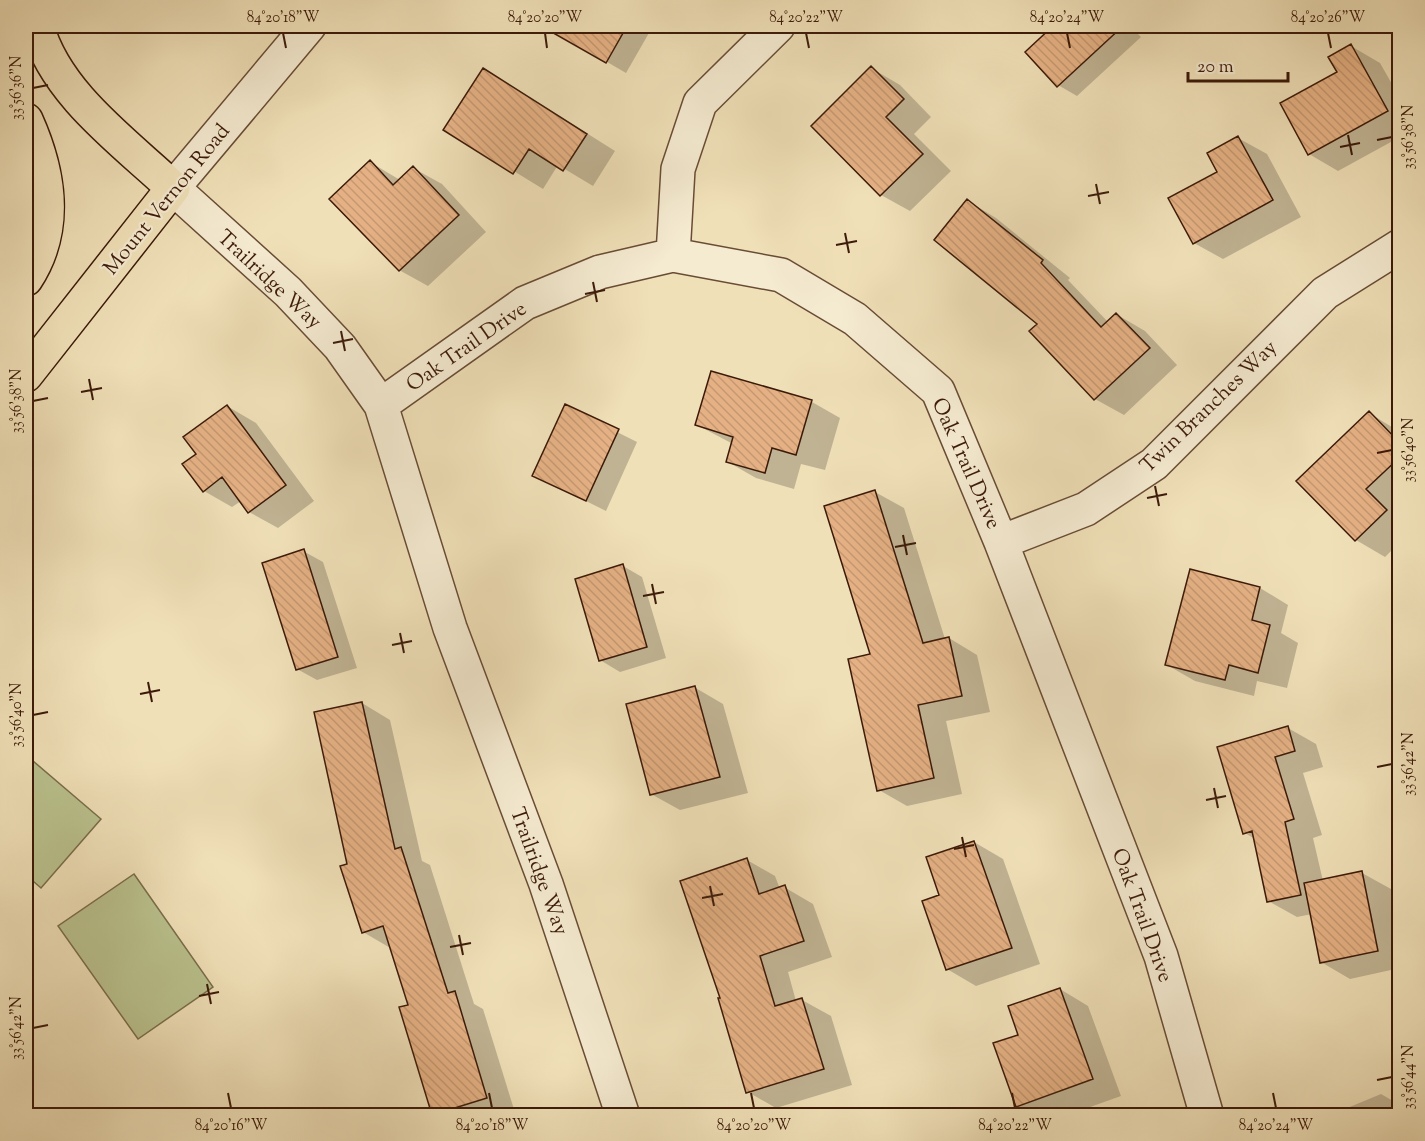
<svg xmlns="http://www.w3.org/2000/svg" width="1425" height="1141" font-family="'Sorts Mill Goudy',serif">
	<defs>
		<pattern id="building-back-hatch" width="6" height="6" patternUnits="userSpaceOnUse" patternTransform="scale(1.5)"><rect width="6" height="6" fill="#e5b184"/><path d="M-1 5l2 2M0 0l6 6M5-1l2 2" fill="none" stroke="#c59871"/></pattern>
	</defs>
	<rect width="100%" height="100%" fill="#f0e0b8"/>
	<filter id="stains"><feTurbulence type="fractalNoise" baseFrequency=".00333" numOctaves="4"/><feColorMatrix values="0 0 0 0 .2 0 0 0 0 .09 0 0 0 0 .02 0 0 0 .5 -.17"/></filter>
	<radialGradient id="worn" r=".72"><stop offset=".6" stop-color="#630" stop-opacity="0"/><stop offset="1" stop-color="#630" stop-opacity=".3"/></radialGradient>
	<path fill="#bac28e" stroke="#7b6e4c" stroke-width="1.5" d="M26,755L101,819L41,888L26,875Z
		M134,874L213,987L138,1039L58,926Z"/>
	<path fill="#0003" d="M574,26H653L626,73L566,38Z
		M1055,26H1130L1141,37L1077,96L1058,85L1027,52Z
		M1351,46L1380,63L1400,98V137L1338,171L1309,154Z
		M871,68L900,85L931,117L914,134L951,171L910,211L881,195Z
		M512,86L615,151L593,186L558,165L543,189L445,129Z
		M1238,138L1267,154L1301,217L1223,259L1194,243L1219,172Z
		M370,162L400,180L413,168L442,184L486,232L428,286L399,270Z
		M968,201L996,218L1070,278L1068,280L1108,322L1116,314L1145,331L1177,365L1124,415L1095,399L1039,323Z
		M712,373L812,402L840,418L825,470L801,464L794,489L756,478L728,462L733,444L697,425Z
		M227,406L256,423L314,501L278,528L249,512L241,501L232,507L204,491Z
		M565,406L637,442L606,511L534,475Z
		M1369,413L1400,432V501L1394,506L1400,512V542L1385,557L1356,540L1298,481Z
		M875,492L904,508L945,639L949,638L977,655L990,712L946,721L962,794L907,806L879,790L872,655Z
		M303,551L323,562L357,668L317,680L297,669Z
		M623,566L642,577L666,658L620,672L600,660Z
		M1191,571L1260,588L1288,605L1281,633L1298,643L1287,688L1257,681L1254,696L1195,681L1167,665Z
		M694,687L723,704L748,793L680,810L651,794Z
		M362,703L390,720L422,861L430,865L474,1004L483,1009L516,1116H434L401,1008L410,1006L392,949L363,932L349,865Z
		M1288,728L1316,744L1323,767L1303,773L1322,835L1313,838L1323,881L1362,873L1391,889L1400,934V968L1350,979L1321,962L1312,914L1297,917L1268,901L1255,839L1245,833L1219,748Z
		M974,842L1003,859L1040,964L976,986L947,969L941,896Z
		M747,860L775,876L780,889L784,887L813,904L832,957L788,972L796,1001L802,1000L831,1016L852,1085L776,1108L748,1092L722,999Z
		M1060,989L1088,1006L1121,1096L1065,1116H1034L1017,1106L1020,1036Z
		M1381,1094L1400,1105V1116H1328Z"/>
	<path fill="url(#building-back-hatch)" stroke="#3c1a09" stroke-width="1.5" d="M541,26H627L606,63Z
		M1053,26H1123L1057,87L1025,52Z
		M1351,44L1388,111L1308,155L1280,103L1337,72L1328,57Z
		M871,66L904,99L886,117L923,154L880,196L811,126Z
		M483,68L587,134L563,171L529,149L513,174L443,130Z
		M1238,136L1273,200L1193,244L1168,198L1217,172L1207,153Z
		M370,160L393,185L413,166L459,215L399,271L329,199Z
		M967,199L1043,260L1041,263L1101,327L1116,313L1150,348L1094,400L1029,331L1037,324L934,240Z
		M711,371L812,400L796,455L772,448L765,473L726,462L733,437L695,425Z
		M565,404L619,429L586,501L532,476Z
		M227,405L286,485L248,513L222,477L203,492L182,464L196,454L183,437Z
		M1369,411L1400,443V457L1366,489L1387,510L1355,541L1296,481Z
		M875,490L923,643L949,637L962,696L918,705L934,778L877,791L848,659L870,654L824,506Z
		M304,549L338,657L296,670L262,563Z
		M623,564L647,647L599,661L575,579Z
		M1190,569L1260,587L1252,620L1270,625L1258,673L1229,665L1225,680L1165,665Z
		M695,686L720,777L650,795L626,704Z
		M362,702L395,849L401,847L448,993L455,991L487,1098L432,1115L399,1007L408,1005L383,926L362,933L340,866L347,864L314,712Z
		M1288,726L1295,751L1275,757L1294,819L1285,822L1301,895L1267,902L1252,831L1243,834L1217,747Z
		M974,841L1012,948L946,970L922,901L939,895L926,857Z
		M747,858L759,894L785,885L804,941L760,956L775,1006L802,998L824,1069L746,1093L718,998H720L680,881Z
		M1362,871L1378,951L1320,963L1304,883Z
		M1060,988L1093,1079L1016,1107L993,1043L1018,1035L1008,1006Z"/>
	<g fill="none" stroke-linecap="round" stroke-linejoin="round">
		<g stroke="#694c35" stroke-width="36">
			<path id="minor" d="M309,26L173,188L288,292L340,347L381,405L450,628L546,884L623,1116
				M673,255L678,169L700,103L778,26
				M381,405L525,303L600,272L673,255L781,275L855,319L938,391L1001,542L1161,956L1207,1116
				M1001,542L1086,509L1154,464L1325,293L1400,246"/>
		</g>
		<g stroke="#3c1a09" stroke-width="36">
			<path id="major" d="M26,120C49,171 59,229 26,279
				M26,375L173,188C124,142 55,93 37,26"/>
		</g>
		<use href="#minor" stroke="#f5ebd1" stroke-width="33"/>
		<use href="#major" stroke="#f0e0b8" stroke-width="33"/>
	</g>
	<path fill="none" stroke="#3c1a09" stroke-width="2" d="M283,33L286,48M545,33L547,48M806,33L809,48M1067,33L1070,48M1328,33L1331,48M33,88L48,85M1348,135L1352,155M1377,140L1392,137M1340,147L1360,143M1096,184L1100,204M1088,196L1109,192M845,233L849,253M836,245L857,241M593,282L597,302M585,294L605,290M341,331L345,351M333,343L353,339M89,379L93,400M81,392L102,388M33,401L48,398M1377,453L1392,450M1155,486L1159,506M1147,498L1167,494M903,535L907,555M895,547L916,543M652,584L656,604M643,596L664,592M400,633L404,653M392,645L412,641M148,682L152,702M140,694L160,690M33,715L48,712M1377,767L1392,764M1214,788L1218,808M1206,800L1226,796M962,837L966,857M954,849L974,845M710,886L714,906M702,898L723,894M459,935L463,955M450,947L471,943M207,984L211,1004M199,996L219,992M33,1028L48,1025M1377,1080L1392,1077M228,1093L231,1108M489,1093L492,1108M751,1093L754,1108M1012,1093L1015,1108M1273,1093L1276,1108"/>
	<g text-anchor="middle" stroke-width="4.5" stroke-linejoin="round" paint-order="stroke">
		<g font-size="21" fill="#3c1a09" stroke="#f5ebd1">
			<text transform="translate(166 199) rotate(-51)" y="7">Mount Vernon Road</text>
			<text transform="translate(270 279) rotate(43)" y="7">Trailridge Way</text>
			<text transform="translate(466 346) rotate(-35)" y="7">Oak Trail Drive</text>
			<text transform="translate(1208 406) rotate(-44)" y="7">Twin Branches Way</text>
			<text transform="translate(967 463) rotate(66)" y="7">Oak Trail Drive</text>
			<text transform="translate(540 871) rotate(70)" y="7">Trailridge Way</text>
			<text transform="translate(1143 915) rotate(70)" y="7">Oak Trail Drive</text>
		</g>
	</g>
	<rect width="1425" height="1141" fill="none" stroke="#f0e0b8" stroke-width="66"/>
	<path d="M1188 72v9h100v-9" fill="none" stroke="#3c1a09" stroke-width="3"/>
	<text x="1197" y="72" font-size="18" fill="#3c1a09" stroke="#f5ebd1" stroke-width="4.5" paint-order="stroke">20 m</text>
	<rect x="33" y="33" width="1359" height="1075" fill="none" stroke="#3c1a09" stroke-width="2"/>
	<g font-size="15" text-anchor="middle" fill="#3c1a09">
		<text x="283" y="22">84°20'18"W</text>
		<text x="545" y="22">84°20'20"W</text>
		<text x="806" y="22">84°20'22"W</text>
		<text x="1067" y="22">84°20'24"W</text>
		<text x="1328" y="22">84°20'26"W</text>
		<text transform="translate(16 88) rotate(-90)" y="5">33°56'36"N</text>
		<text transform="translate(1408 137) rotate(-90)" y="5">33°56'38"N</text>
		<text transform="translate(16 401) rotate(-90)" y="5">33°56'38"N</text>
		<text transform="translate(1408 450) rotate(-90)" y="5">33°56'40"N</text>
		<text transform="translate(16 715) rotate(-90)" y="5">33°56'40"N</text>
		<text transform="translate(1408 764) rotate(-90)" y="5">33°56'42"N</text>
		<text transform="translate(16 1028) rotate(-90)" y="5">33°56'42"N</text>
		<text transform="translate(1408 1077) rotate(-90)" y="5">33°56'44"N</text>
		<text x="231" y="1130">84°20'16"W</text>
		<text x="492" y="1130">84°20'18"W</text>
		<text x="754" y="1130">84°20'20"W</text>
		<text x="1015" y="1130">84°20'22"W</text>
		<text x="1276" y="1130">84°20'24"W</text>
	</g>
	<rect width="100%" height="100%" filter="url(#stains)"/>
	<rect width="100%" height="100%" fill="url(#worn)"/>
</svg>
